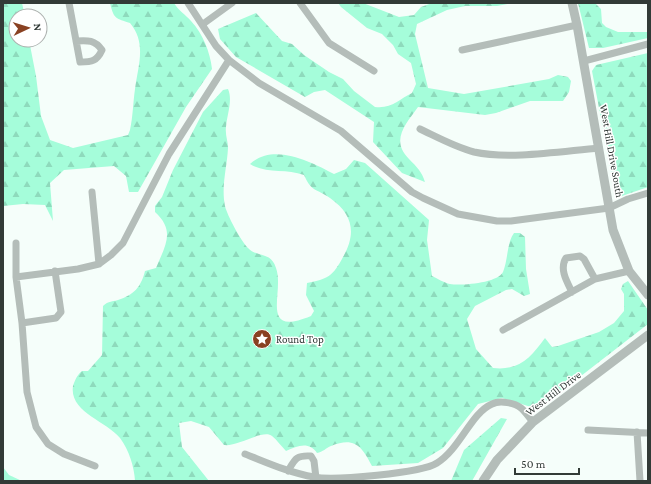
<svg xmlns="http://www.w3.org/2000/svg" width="651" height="484" font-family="'Crimson Pro',serif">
	<defs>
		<pattern id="forest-firs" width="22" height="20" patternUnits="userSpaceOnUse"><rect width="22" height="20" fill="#a5fdda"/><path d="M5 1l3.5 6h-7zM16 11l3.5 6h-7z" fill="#8edabc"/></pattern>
	</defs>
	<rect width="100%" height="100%" fill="#f5fefa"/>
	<path fill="url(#forest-firs)" d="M3,3H22L25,16H16V40H29L36,76L41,116L50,140L73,148L128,135L130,130C133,116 133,103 135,89C138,66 147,43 130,23C116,18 114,20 110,3H174C178,10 186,15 191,21C203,34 210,52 212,69L186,107L138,192H129L126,176L114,166L64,170L50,183L53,221L45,205L23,204L3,206Z
		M338,3H363L399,17L414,15L421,7L432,3H513L497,6H465L447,10L417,24L415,34L428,88L464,94L549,79L558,75L568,77L571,81L569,92L563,101H530L496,113L485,115L418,107C406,124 390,140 409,159C417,167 422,172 425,182L402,173L373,142L374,122L325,90L314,92L305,97L236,57L220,39L218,29L256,13L282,41L292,44L304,55L329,72L343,79L354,91L375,107C392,109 399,99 412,93L416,84L411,63L398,54L393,45L382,34L367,28L341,7Z
		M578,3H595L601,9L602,23L606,27L618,32H648V38L603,48H589Z
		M648,53V187L616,198L592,71L596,65Z
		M228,89C233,100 227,115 226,127C225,135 228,141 228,148C227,168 221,186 225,206C227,215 241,241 248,248C257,258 271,251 276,268C285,292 258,338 311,316L314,311L306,295L307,283C328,279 333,276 343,257C356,234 354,215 330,198C316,188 312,193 304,175C286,168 266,174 250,164C273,142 312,162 334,174L346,169L354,160L365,163L429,220L427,240L432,276C437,278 444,283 450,284C461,286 498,283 503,272C508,260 507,242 514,233H520L525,237L526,269L530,294L524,296L512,289L506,290L475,306L467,319L476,349L493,368C520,371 531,357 545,338L552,347L558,346L599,332L614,323L624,311V294L621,289L623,284L628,281L648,310V324L541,407H531L502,398L478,404L443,448L418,463L372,466C362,447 355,436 331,446C326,448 323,452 317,453C309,441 297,446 286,451C281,446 277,440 272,436C263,429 237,447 224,445L209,427L191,421L179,423L182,447L209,481H135C134,466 129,450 120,438C106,421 69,412 73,386C75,380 77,375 82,371H88L102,355L103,306C108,301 111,302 118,300C134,295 141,287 145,271L156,268C165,246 176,231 155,212V206L162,197L173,170L203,112L223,90Z
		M501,418L507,419L472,481H451L464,450Z
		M3,467L9,475L22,481H3Z"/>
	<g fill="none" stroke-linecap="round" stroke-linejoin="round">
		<path stroke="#b4bdb9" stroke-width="7" d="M69,3L80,62C92,62 97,61 102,50C95,40 88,40 76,41
			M188,3L216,46L229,60L259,83L341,131L412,192L423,198L458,214L497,221H511L609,208L628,199L648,193
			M300,3L329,43L374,71
			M203,24L232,3
			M462,50L577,25
			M584,61L648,44
			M420,129C437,137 455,147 474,152C509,160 563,151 599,148
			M92,192L99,264
			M16,243V277L22,323L27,392L36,427L48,444L64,454L95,466
			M16,277L78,269L99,264L111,255L123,243L169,154L229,60
			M572,292C567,282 559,269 566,258L580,256L584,259L595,279
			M22,323L56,318L61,312L55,271
			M503,330L595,279L629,271
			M588,430L648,433
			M637,432L640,481
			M245,454C268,463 290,473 314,477C333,481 422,473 437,463C460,449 471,413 492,404C500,400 515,403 521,408C526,412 529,418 533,422
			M288,471C295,459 296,455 311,456L314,461L316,478"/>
		<path stroke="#b4bdb9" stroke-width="9" d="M572,3L577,25L613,230L629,271L648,295
			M483,481L497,460L533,422L648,335"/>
	</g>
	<defs>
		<g id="sight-disc" transform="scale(1)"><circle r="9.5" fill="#894122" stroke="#fff"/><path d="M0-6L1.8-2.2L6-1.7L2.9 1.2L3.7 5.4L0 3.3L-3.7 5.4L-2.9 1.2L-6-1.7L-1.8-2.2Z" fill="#fff"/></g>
	</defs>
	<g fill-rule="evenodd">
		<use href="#sight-disc" x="262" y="339"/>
	</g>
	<g text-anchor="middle" stroke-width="3" stroke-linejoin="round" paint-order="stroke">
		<g font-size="11" fill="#323b37" stroke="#fff">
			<text transform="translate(612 151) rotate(80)" y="4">West Hill Drive South</text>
			<text transform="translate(553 393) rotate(-37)" y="4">West Hill Drive</text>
		</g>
		<g font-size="11" fill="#323b37" stroke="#fff" text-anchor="start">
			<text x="276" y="343">Round Top</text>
		</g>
	</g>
	<rect width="651" height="484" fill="none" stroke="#323b37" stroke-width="8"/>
	<g transform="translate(28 28) rotate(86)"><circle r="19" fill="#ffffff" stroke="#adb1af"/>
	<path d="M0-3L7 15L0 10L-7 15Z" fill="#894122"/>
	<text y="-6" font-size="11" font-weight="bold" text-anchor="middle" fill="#323b37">N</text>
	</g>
	<path d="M515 468v6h64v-6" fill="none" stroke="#323b37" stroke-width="2"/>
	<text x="521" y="468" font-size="12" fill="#323b37" stroke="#ffffff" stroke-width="3" paint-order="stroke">50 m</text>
</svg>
